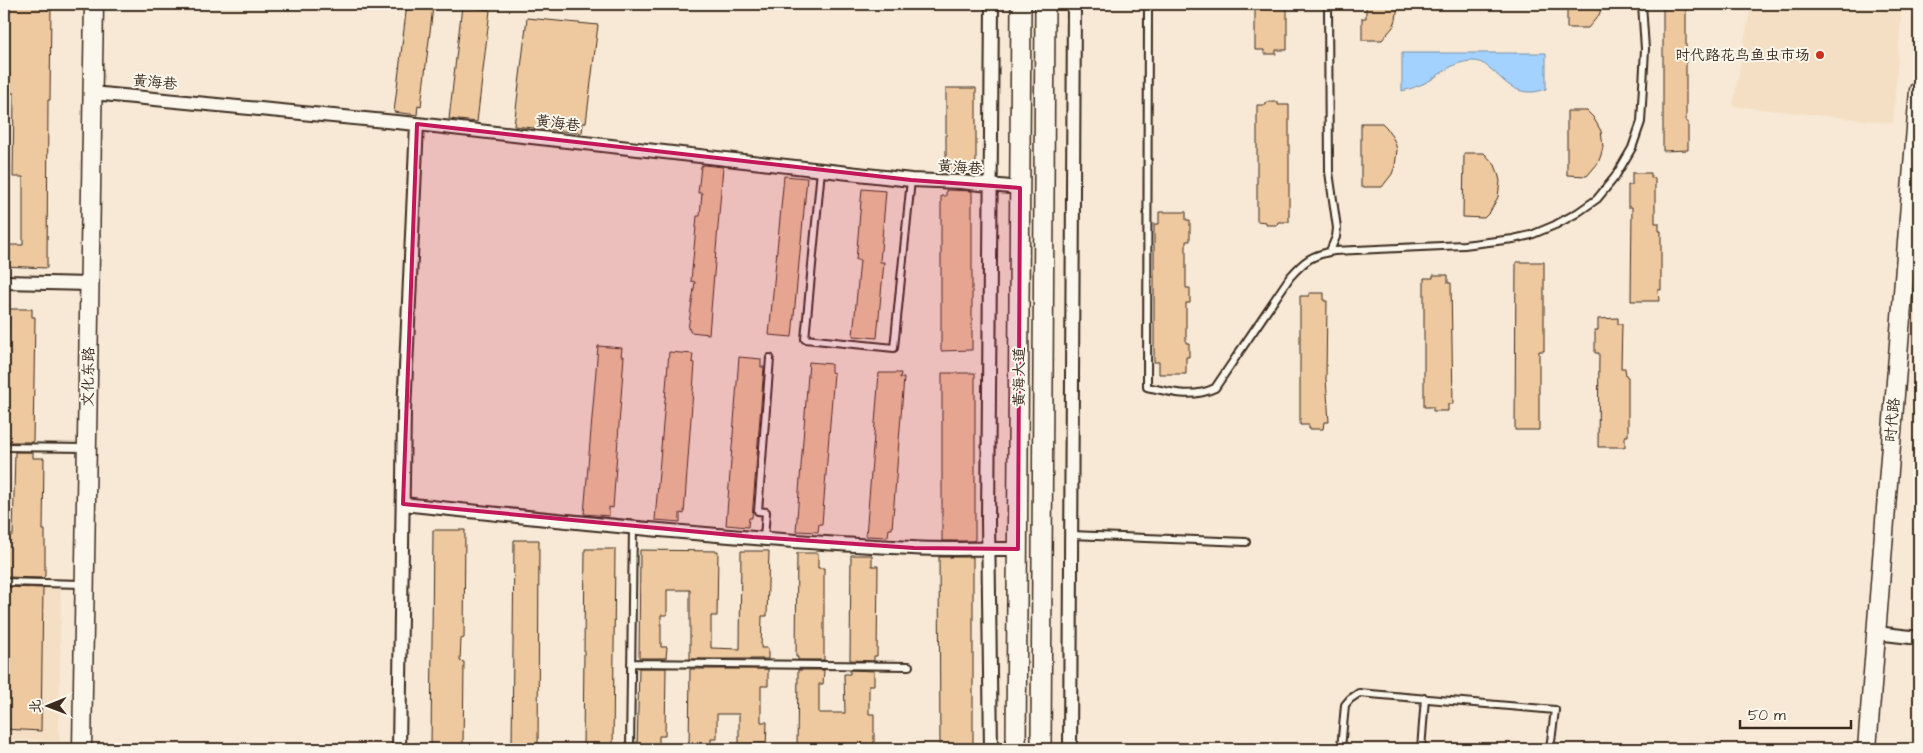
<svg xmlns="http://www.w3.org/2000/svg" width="1923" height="753" font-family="'Architects Daughter','LXGW WenKai TC',sans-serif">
	<rect width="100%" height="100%" fill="#f7e9d5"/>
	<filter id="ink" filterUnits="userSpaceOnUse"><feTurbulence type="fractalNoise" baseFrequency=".02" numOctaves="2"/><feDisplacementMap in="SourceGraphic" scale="10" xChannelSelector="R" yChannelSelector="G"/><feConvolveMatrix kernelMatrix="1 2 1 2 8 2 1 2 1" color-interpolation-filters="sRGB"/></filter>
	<g filter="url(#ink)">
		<path fill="#f4dfc4" d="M1751,4H1902L1893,123L1733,106Z
			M4,587L61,588L59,741L4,739Z"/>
		<path fill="#a3d2ff" stroke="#798fa5" d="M1402,53H1546V89C1505,104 1497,60 1472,61C1451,62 1444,73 1427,82C1419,86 1410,89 1402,91Z"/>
		<path fill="#eec89e" stroke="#3b2a1e" d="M8,4H51L50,100H48L47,268L4,266V245H23V177H13L14,93H7Z
			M407,4L433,7L421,106L418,105L417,115L394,112Z
			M1255,4H1287V50H1276V54H1264V50H1255Z
			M1366,4H1398L1396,20L1393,27L1382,40H1362V18H1366Z
			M1572,4H1603L1599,15L1588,28H1567V6H1572Z
			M1663,4H1686V122H1688V150L1663,151Z
			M462,6L490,10L477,122L449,119Z
			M527,18L598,25L586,123H583L582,133L514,126Z
			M946,88H976V175L946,173Z
			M1266,102H1278V105H1289V222H1278L1277,225H1266V222L1257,221V105H1266Z
			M1567,111H1587L1593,117L1601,131L1603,147L1601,155L1598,163L1587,176L1567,175Z
			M1361,123H1382L1387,128L1395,142L1397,150L1395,166L1392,174L1382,187H1361Z
			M1464,153H1484L1495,165L1498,173L1500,181L1498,197L1490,212L1484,218L1463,217Z
			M704,165L723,167L709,334L690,332V329H688L695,282L691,281L697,216H700L702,193H698L701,166Z
			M1632,173H1651V178H1655V223H1659V231H1661V290H1658L1659,301H1631L1632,207H1628V185H1632Z
			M784,176L807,178L792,337L769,335Z
			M862,189L886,191L880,262H884L877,338L853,336L860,260H856Z
			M946,190L972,191V350L941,351V196H946Z
			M1159,212H1186V220H1190V241H1186V288H1190V303H1186V343H1189V357H1186V374H1159V362H1154V224H1159Z
			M1516,262H1544V351H1539V430H1515Z
			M1433,275H1448V283H1451L1453,404H1448V411H1433V407H1424V278H1433Z
			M1309,293H1324V301H1327L1326,379L1329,422H1324L1323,429H1309V425H1300V296H1309Z
			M9,309H32V317H35L33,442H4L5,338H8Z
			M1618,318V324H1622L1621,368H1625L1626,376L1628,377V436H1625V447H1598L1599,353H1595V330H1598V319Z
			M598,346L622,348L621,356H624L613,508L609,507V516L584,514Z
			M669,352L693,354L692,362L695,363L684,514L680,513V522L655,520Z
			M739,357L761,359V367H764L752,518H749L748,527L726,525Z
			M809,362L831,364V372L834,373L822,524H819L818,532L796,531Z
			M879,373H901L900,378H904L892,529H889L888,537L866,536Z
			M942,373H975V540L973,541H942Z
			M15,452H33V458H44L43,530H45V576L43,578L4,577V535H13Z
			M433,530H465L464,638L461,639L460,661L464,662L463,747H460V749H431Z
			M514,540H539L538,749H512Z
			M585,549H615L613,749H583Z
			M640,550L718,551L717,616H711V648L740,649L741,551H769L767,616H762L761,648H768V659H690V590H667V615H661V647H667L666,658H639Z
			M797,553H818V568H824V660H798V657H796Z
			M851,555H872V566H878L877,656H874V661L850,660Z
			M939,557H973V749H940Z
			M4,587L43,588L41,731L4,729V698H8L9,621H4Z
			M639,668H666L665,736H659V749H637Z
			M690,669H768V686H761V722H767L766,749H739V714H717V739H711V749H689Z
			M798,670H824L823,684H819V713H845L844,674H850V670L874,671V685H869V714H874V747H869V749L819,747V749H797Z"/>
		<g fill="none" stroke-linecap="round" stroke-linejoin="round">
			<g stroke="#3b2a1e" stroke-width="10">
				<path id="lane" d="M1148,4L1147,387C1170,392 1192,399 1215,388L1290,277C1305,260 1312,255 1334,251L1464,245L1513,239L1531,235L1555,225L1577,213L1597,199L1615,177L1632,148L1641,122L1645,49L1642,4
					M1328,4L1329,172L1337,228L1336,237L1330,251
					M821,170L805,339L894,348L911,180
					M4,447L85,448
					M1071,535L1246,542
					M764,538L766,512L758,511L770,358
					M4,582L82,584
					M631,663L909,666
					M630,749L633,527
					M1341,749L1345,705L1350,699L1359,693L1555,710L1550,749
					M1421,749L1425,698"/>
			</g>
			<g stroke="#3b2a1e" stroke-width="16">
				<path id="street" d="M92,93L417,124L911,180L960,182L1020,188
					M4,282L90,284
					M403,504C572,522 742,540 912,548C947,550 982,548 1018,549
					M1876,633L1919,638
					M399,749L404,412L417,124
					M991,749L988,520L992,4
					M1070,749L1074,4"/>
			</g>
			<g stroke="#3b2a1e" stroke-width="21">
				<path id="secondary" d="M82,749L94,4
					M1867,749L1919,90"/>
			</g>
			<g stroke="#3b2a1e" stroke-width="22">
				<path id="primary" d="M1016,749L1021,4
					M1041,749L1045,4"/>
			</g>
			<use href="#lane" stroke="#fbf7ec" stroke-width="6"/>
			<use href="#street" stroke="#fbf7ec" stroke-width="12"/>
			<use href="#secondary" stroke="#fbf7ec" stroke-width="18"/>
			<use href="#primary" stroke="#fbf7ec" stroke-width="19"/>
		</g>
	</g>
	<path fill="#c2185b" fill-opacity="0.2" stroke="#c2185b" stroke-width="4" stroke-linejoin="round" d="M417,124L911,180L1020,188L1018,549L914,548L753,537L403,504Z"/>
	<circle fill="#c8321e" stroke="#fbf7ec" stroke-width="2" cx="1820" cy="55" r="5"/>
	<g text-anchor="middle" stroke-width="4" stroke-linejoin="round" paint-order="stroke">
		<g font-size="15" fill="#3b2a1e" stroke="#fbf7ec" text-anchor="end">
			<text x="1810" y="60">时代路花鸟鱼虫市场</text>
		</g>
		<g font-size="15" fill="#3b2a1e" stroke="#fbf7ec">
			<text transform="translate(155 82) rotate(5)" y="5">黄海巷</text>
			<text transform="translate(558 123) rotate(7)" y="5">黄海巷</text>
			<text transform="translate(960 167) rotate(4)" y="5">黄海巷</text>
			<text transform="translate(88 377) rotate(-89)" y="5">文化东路</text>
			<text transform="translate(1019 377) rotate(-90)" y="5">黄海大道</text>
			<text transform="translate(1892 420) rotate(-85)" y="5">时代路</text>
		</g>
	</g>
	<rect width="1923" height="753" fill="none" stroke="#fbf7ec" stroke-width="20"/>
	<rect x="10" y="10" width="1903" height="733" fill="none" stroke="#3b2a1e" stroke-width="2" filter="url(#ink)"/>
	<g transform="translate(48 706) rotate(269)" stroke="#fbf7ec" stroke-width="4" paint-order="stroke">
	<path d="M0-4L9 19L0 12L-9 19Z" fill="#3b2a1e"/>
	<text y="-8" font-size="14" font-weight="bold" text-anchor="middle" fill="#3b2a1e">北</text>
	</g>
	<path d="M1740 720v8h111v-8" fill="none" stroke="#3b2a1e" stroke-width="2.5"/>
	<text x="1748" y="720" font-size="15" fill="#3b2a1e" stroke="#fbf7ec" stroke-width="4" paint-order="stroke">50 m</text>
</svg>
